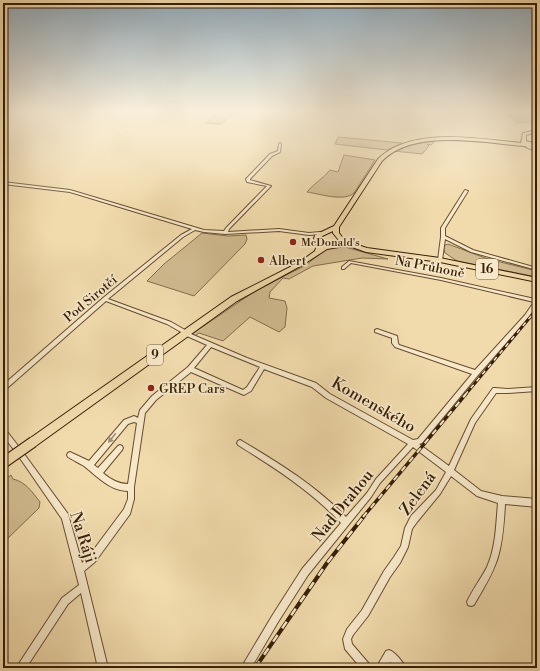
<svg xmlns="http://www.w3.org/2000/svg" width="540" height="671" font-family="'Libre Bodoni',serif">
	<rect width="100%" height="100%" fill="#f1dbac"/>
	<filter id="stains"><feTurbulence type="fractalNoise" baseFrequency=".005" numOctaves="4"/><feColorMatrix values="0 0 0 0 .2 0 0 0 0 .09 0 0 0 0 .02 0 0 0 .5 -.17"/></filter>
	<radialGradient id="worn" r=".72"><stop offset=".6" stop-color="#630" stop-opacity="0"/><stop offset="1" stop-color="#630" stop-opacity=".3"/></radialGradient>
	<path fill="#d1bb90" stroke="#846c4b" d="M217,112H219L234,113L221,124L206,123Z
		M508,115L537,116V123L516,122Z
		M338,137L402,143L387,150L335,144Z
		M435,141L431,145L427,144L429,146L422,154L394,151L411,144Z
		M344,155L375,160L354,193C344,202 320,194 307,192C314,183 323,179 330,170L338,172Z
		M202,233L228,236L246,235L247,239L245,244L194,296L147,281L164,264Z
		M448,244L488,259L537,271V277L457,261L445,253L443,246Z
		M332,247H345L388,259L362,258L313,266L289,279L283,278L270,292L269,298L285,301L287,308L285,327L279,332L250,317L223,341L199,333L195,336L192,334L255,291L306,265L326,249Z
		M11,475L13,479C26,482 32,492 40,502L39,508L3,543V481Z"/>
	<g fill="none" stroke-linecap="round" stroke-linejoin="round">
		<g stroke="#664d30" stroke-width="2">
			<path id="street" d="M280,143L281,144L280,152L272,156L250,179V180L271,186L229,229L228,232L279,229L309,233L320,232L322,233L321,234L309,235L279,231L225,234L204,232L195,230L183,237L108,299L171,322L185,330V332H181L167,324L106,301L5,390H3V385L103,298L181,235L192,229L70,192L3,184V182L70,190L204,230L224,231L226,228L267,186L247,182L246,179L270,154L278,151L279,144Z
				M527,145L537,150V152L526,147V146Z
				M465,190L468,191L445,228V236L473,250L537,268V270L471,252L445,239L442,260L440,261H439L438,260L441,237V228Z
				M349,261L441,278L535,299L537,298V304L529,317L478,375L422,443L419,444L449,466L471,419L493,388H495L508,389L537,387V391L508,393H496L475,423L454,470L481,491L502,496L537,499V507L505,504C504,522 503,540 498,557C493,574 483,589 474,605L471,606L468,605L467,602C472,590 481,579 487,567C496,547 496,524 498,503L477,496L451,476L440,494L417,522L412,529L408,547L400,563L390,577L368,616L353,635L351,639L352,644L370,665L372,668H361L345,649L343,639L347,629L362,610L384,571L394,557L401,546L405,528L411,516L436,490L446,472L413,447L380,483L371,497L308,575L278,622L251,668H241L272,616L302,569L341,523C311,491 275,468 238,445L237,443L238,441L240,440L242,441C279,463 316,486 346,517L367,493L376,479L408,444L326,398L312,387L264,369L251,391L244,395L191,372L156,400L145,413L134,487V499L130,514L95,562L84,571L108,668H98L81,593L68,604L26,668H16L18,665L62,598L79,585L62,519L15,451L3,436V428L5,429L19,447L68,514L82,563L89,556L124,509L128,499V491C110,491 97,476 84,466C79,463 73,460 68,457L67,455L68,453L70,452L72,453L89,461L124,420L134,416L138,418L140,410L152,396L188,367L207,345L187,336V334H191L247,358L316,383L330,394L413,440L418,439L472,374L395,347L392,343V338L375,332V330L377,329L397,336L398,343L399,345L475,370L525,315L534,302L441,280L351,263L344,269H342V267ZM211,347L260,367L247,387L243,390L194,368ZM134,422L137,423L128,484C118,484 110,479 103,473L122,450L123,448L122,446L120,445L118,446L98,468L94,465L128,424Z
				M389,650C395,652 403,662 406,668H395L390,662L386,668H376L386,651Z"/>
		</g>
		<g stroke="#371e06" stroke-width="2">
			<path id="primary" d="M537,130V132L526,135V141L537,144V146L531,148L525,146C483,143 414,128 382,161L339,227V233L345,241L367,248L440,258L537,278V282L440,262L366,252L352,247H339L327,249L304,264L237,301L37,445L33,447L29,445L28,442L29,439L231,297L300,262L315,251L317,245L314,239L315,235L334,226L378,159C412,126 479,139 521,143L523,133ZM333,231V233L341,243L323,246L320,237Z"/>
		</g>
		<use href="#street" fill="#f6e8c9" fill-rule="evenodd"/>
		<use href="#primary" fill="#f1dbac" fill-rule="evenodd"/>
		<g stroke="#371e06" stroke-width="3">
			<path id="rail-far2" d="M465,395L537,309"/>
		</g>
		<g stroke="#371e06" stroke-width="3.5">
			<path id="rail-far1" d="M363,517L466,394"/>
		</g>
		<g stroke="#371e06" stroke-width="4">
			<path id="rail" d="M255,668L327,563L364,516"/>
		</g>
		<use href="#rail-far2" stroke="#f6e8c9" stroke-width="1.5" stroke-dasharray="4.5" stroke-linecap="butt"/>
		<use href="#rail-far1" stroke="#f6e8c9" stroke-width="2" stroke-dasharray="6" stroke-linecap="butt"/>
		<use href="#rail" stroke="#f6e8c9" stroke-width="2.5" stroke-dasharray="8" stroke-linecap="butt"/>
		<g stroke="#371e06" stroke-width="12" stroke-linecap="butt">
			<path id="primary-bridge" d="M3,463L33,442"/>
		</g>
		<use href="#primary-bridge" stroke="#f1dbac" stroke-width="10"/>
	</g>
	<defs><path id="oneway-solid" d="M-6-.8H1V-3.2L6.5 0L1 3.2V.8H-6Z"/></defs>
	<use fill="#a08d71" href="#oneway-solid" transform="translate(112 438) rotate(129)"/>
	<linearGradient id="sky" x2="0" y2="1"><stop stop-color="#92aaba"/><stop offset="0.54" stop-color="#f9efda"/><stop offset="1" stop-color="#f9efda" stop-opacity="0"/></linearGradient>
	<rect width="540" height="205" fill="url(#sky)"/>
	<g fill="#8f2418" stroke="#f6e8c9" stroke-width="1.5">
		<circle cx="293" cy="242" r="4"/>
		<circle cx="261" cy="260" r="4"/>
		<circle cx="151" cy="388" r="4"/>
	</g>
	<g text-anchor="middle" stroke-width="3.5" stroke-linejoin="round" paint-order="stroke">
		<g font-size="11" fill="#371e06" stroke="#f6e8c9" text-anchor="start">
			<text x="301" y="246">McDonald's</text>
		</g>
		<g fill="#f6e8c9" stroke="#705b40" stroke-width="1">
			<rect x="476" y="259" width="22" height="20" rx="3"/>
			<rect x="147" y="345" width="16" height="20" rx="3"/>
		</g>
		<g font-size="12" font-weight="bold" fill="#371e06">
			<text x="487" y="273">16</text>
			<text x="155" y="359">9</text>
		</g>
		<g font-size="13" fill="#371e06" stroke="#f6e8c9" text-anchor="start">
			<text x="269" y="265">Albert</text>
			<text x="159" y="393">GREP Cars</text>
		</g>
		<g font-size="13" fill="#371e06" stroke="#f6e8c9">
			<text transform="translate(430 266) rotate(11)" y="5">Na Průhoně</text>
			<text transform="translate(90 298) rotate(-40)" y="5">Pod Sirotčí</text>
		</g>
		<g font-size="16" fill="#371e06" stroke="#f6e8c9">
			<text transform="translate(374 404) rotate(30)" y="6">Komenského</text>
			<text transform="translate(417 493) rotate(-54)" y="6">Zelená</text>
			<text transform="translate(342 505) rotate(-51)" y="6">Nad Drahou</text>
			<text transform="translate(84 537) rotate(72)" y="6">Na Ráji</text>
		</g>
	</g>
	<rect width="540" height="671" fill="none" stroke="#f1dbac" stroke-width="16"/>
	<rect x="4" y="4" width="532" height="663" fill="none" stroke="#371e06" stroke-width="2"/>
	<rect x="8" y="8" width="524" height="655" fill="none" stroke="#371e06"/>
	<rect width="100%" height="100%" filter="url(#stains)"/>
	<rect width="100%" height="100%" fill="url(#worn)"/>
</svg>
